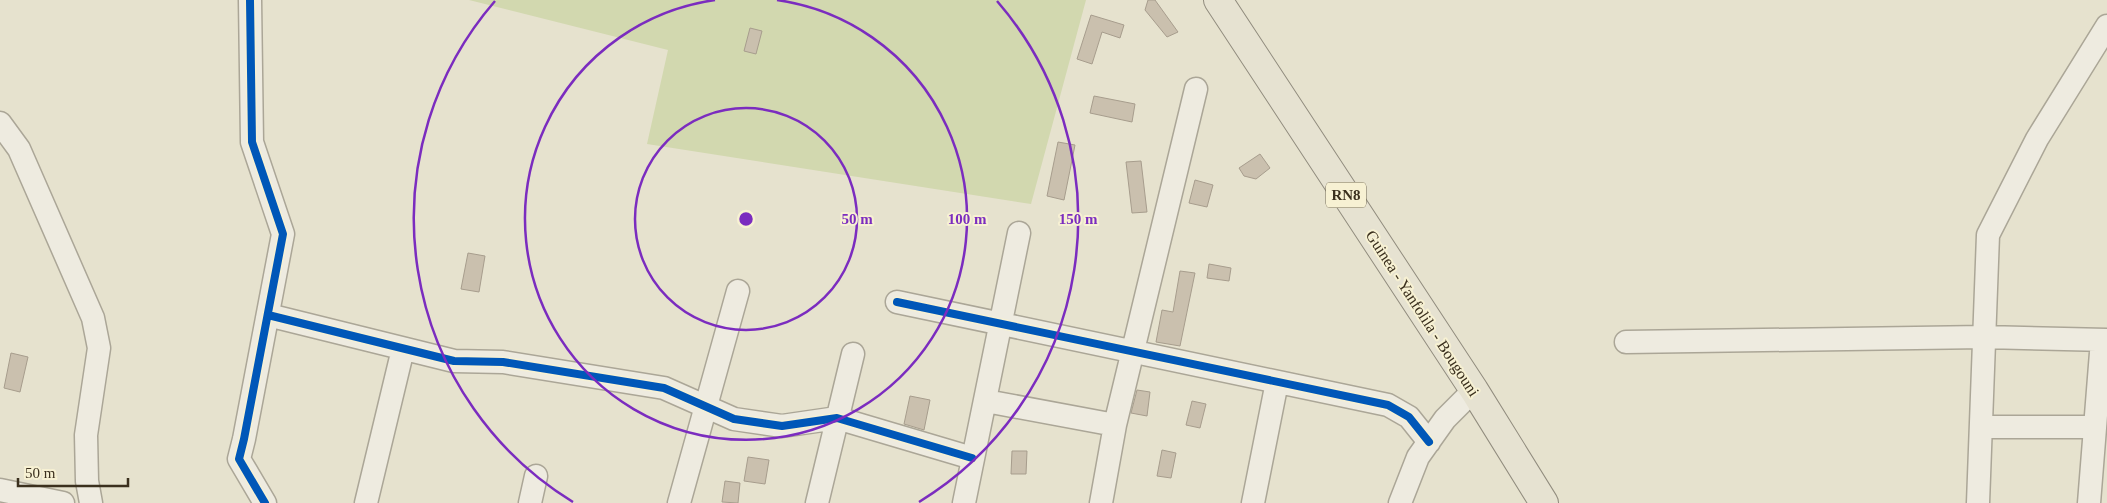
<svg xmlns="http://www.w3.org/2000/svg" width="2107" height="503" font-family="Georgia,serif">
	<rect width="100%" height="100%" fill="#e6e2ce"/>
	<path fill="#d2d8af" d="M469,0H1086L1031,204L647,144L668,50Z"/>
	<path fill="#cac0ae" stroke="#a79d8d" d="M1148,0H1155L1178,32L1167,37L1145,10Z
		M1091,15L1124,25L1120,38L1102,32L1092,64L1077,59Z
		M750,28L762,31L756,54L744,51Z
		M1094,96L1135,104L1132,122L1090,113Z
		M1058,142L1075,145L1064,200L1047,196Z
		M1260,154L1270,168L1256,179L1244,176L1239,168Z
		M1141,161L1147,212L1132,213L1126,162Z
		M1195,180L1213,185L1207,207L1189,203Z
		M468,253L485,256L479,292L461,289Z
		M1209,264L1231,268L1229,281L1207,278Z
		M1180,271L1195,273L1180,346L1156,342L1162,310L1173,312Z
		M11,353L28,357L20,392L4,388Z
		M1137,390L1150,392L1147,416L1131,413Z
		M910,396L930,400L924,430L904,424Z
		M1192,401L1206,404L1200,428L1186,425Z
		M1162,450L1176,453L1171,478L1157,476Z
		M1012,451H1027L1026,474H1011Z
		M748,457L769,460L765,484L744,481Z
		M725,481L740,483L738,503L722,502Z"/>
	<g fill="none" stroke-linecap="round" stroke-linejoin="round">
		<g stroke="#aba697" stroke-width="25">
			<path id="minor" d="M250,0L252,142L283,234L244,439L239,459L265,503
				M0,123L19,149L93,318L99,348L86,435L87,481L91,503
				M897,302L1388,405L1409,417L1429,442
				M268,315L454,361L503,362L664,388L734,419L782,426L837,418L972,458
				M1626,342L1984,337L2107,340
				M986,401L1115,425
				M1981,427H2095
				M0,490L63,503
				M366,503L403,349
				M530,503L536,476
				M679,503L738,291
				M817,503L853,354
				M964,503L1019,233
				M1101,503L1115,425L1196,89
				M1253,503L1277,382
				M1400,503L1418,457L1445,419L1474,390
				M1978,503L1988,235L2037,139L2107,26
				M2089,503L2102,340"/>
		</g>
		<g stroke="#918c7e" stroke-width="30">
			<path id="major" d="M1218,0L1474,390L1544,503"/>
		</g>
		<use href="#minor" stroke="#eeebe0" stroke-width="22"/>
		<use href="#major" stroke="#e6e2d1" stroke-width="28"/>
		<g stroke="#f7f1d3" stroke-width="11">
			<path id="cycleway" d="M250,0L252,142L283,234L244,439L239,459L265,503
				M897,302L1388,405L1409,417L1429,442
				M268,315L454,361L503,362L664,388L734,419L782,426L837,418L972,458"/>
		</g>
		<use href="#cycleway" stroke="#0057b8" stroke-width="8"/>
	</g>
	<g fill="none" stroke="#7b2cbf" stroke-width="2.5">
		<circle cx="746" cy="219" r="111"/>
		<path d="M777 0A221 221 0 1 1 715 0"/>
		<path d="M573 502A332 332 0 0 1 495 1M997 1A332 332 0 0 1 919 502"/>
	</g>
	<g text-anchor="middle" stroke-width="4" stroke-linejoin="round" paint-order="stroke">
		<rect fill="#f7f1d3" stroke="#736a54" stroke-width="1" x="1326" y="182.5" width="40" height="25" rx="4"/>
		<g font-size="15" font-weight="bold" fill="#3b301e">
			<text x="1346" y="200">RN8</text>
		</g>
		<g font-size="16" fill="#3b301e" stroke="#f7f1d3">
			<text transform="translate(1423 313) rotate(57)" y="6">Guinea - Yanfolila - Bougouni</text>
		</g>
	</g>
	<circle cx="746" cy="219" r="8" fill="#7b2cbf" stroke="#f7f1d3" stroke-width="2.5"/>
	<g font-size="15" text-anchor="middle" font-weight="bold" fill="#7b2cbf" stroke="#f7f1d3" stroke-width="4" stroke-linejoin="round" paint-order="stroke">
		<text x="857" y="224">50 m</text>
		<text x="967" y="224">100 m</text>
		<text x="1078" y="224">150 m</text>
	</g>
	<path d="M18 478v8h110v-8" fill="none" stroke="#3b301e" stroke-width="2.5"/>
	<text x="25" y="478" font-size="15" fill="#3b301e" stroke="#f7f1d3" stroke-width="4" paint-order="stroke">50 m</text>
</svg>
